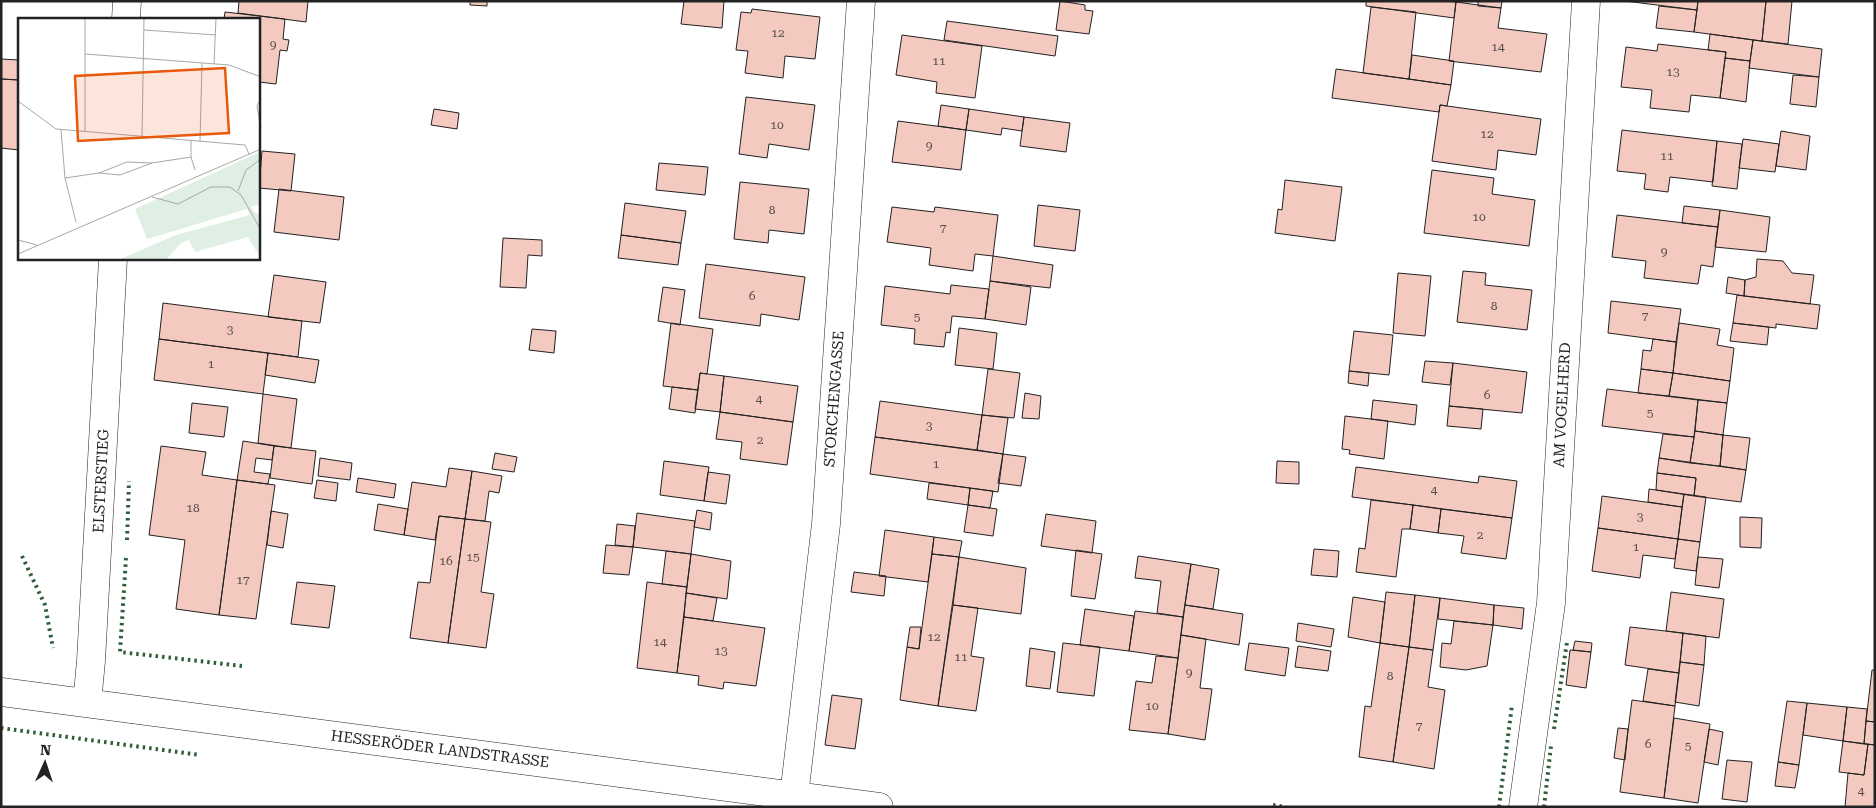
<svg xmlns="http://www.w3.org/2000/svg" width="1876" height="808" font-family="'Roboto Serif',serif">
	<rect width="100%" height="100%" fill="#fff"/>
	<path fill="#f3c9c0" stroke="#222" d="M239,1H308L306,22L238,13Z
		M470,1H487V6L470,5Z
		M684,1H724L722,28L681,24Z
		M1060,1L1085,5V10L1093,11L1089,34L1056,30Z
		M1366,1H1447L1456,2L1454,18L1366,6Z
		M1478,1H1502L1501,8L1478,6Z
		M1625,1H1698L1697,10Z
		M1698,1H1766L1762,41L1694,32Z
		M1766,1H1792L1788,44L1762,41Z
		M1456,2L1501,8L1498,28L1547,34L1541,72L1449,61Z
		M1659,6L1697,10L1694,32L1656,28Z
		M1371,7L1416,12L1409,79L1363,73Z
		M752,9L820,17L815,59L785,56L783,78L745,73L748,51L736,50L741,12L751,13Z
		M225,12L285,19L283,39L289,40L287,51L280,50L276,84L259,82V19H224Z
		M947,21L1058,36L1055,56L944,40Z
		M1710,34L1753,40L1750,61L1725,58L1726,52L1708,50Z
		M902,35L982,46L975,98L936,93L937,82L896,75Z
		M1753,40L1822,49L1819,77L1749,68Z
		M1658,44L1726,52L1720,98L1691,95L1689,112L1650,108L1652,90L1621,87L1626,47L1657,51Z
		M1412,55L1454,61L1451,85L1409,79Z
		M1725,58L1750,61L1746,102L1720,98Z
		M1,59L19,60V80L1,79Z
		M1336,69L1451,85L1447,106L1440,105L1439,112L1332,98Z
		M1793,75L1819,77L1816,107L1790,104Z
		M1,79L19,80V150L1,148Z
		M746,97L815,105L809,150L769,144L767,158L739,154Z
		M941,105L969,109L966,130L938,126Z
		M1440,105L1541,119L1536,155L1498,150L1496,170L1432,161Z
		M434,109L459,113L457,129L431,125Z
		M969,109L1024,117L1022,131L1002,128L1001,135L966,130Z
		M1024,117L1070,123L1066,152L1020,146Z
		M898,121L966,130L961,170L892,162Z
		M1622,130L1717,141L1713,182L1670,177L1668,192L1644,189L1646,174L1617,171Z
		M1781,131L1810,136L1806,170L1776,166Z
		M1743,139L1779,144L1775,172L1739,168Z
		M1717,141L1742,144L1737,189L1712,186Z
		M262,151L295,154L291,191L259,188Z
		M659,163L708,167L705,195L656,190Z
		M1432,170L1494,178L1492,194L1535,200L1529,246L1424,233Z
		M1285,180L1342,187L1335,241L1275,233L1278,209L1282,210Z
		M740,182L809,189L804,234L769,230L768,243L734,239Z
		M279,189L344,197L339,240L274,232Z
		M625,203L686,211L681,243L621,235Z
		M1038,205L1080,210L1075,251L1034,246Z
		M1684,206L1720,210L1718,227L1682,223Z
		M892,207L934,212L935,207L998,215L993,256L975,254L973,271L929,265L931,248L887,242Z
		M1720,210L1770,217L1766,252L1715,247Z
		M1617,215L1718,227L1713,267L1701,265L1698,284L1644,278L1646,261L1612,257Z
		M621,235L681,243L678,265L618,258Z
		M503,238L542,240V256L528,255L526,288L500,287Z
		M993,256L1053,265L1050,288L990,281Z
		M1757,259L1783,261L1792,273L1814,275L1810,304L1744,296L1745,280L1756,277Z
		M706,264L805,277L799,320L761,314L760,326L699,318Z
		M1463,271L1486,273L1485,285L1532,290L1527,330L1457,322Z
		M1398,273L1431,276L1425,336L1393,333Z
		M274,275L326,282L320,323L268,317Z
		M1728,277L1745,280L1744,296L1726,293Z
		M990,281L1031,287L1026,325L985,319Z
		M951,285L989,289L985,319L952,316L950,333L946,332L944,347L914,344L915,329L881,325L885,286L950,294Z
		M663,287L685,290L680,325L658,321Z
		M1737,295L1820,305L1817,329L1776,324V328L1733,323Z
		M1611,301L1681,309L1676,342L1608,333Z
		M163,303L302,321L298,357L159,339Z
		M671,323L713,329L707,374L700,373L698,390L663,386Z
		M1679,323L1720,329L1717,345L1734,348L1730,381L1673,373Z
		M1733,323L1769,327L1767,345L1730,341Z
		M959,328L997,333L993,369L955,365Z
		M532,329L556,331L554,353L529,350Z
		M1354,331L1393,335L1389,375L1349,371Z
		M159,339L268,353L263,394L154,380Z
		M1653,339L1676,342L1673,373L1641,369L1643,350L1651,351Z
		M268,353L319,360L315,383L265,375Z
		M1425,361L1453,363L1450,385L1422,382Z
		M1453,363L1527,372L1522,413L1449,406Z
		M988,369L1020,373L1014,418L982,415Z
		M1641,369L1673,373L1669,396L1638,393Z
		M1349,371L1369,373L1368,386L1348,383Z
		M700,373L724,376L720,412L695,409Z
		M1673,373L1730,381L1727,403L1669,396Z
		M724,376L798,386L793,422L720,412Z
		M672,387L698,390L695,413L669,409Z
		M1607,389L1698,400L1694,437L1602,426Z
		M1025,393L1041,396L1039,419L1022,418Z
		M263,394L297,399L291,448L258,443Z
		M1373,400L1417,405L1415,425L1371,419Z
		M1698,400L1727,403L1723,435L1695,431Z
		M880,401L982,415L977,450L875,437Z
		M192,403L228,407L224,437L189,433Z
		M1449,406L1483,409L1481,429L1447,426Z
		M720,412L793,422L787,465L740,459L742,442L716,439Z
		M982,415L1008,418L1003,454L977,450Z
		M1345,416L1388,421L1384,459L1349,454L1350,450L1342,449Z
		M1695,431L1723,435L1720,466L1690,463Z
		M1663,434L1694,437L1690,463L1659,458Z
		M1723,435L1750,438L1746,470L1720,466Z
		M875,437L1003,454L998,492L870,474Z
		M243,441L274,446L272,460L256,458L254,472L270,474L268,484L237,480Z
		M161,446L206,452L202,475L237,480L219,615L176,609L185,540L149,535Z
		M274,446L316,451L312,484L270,478Z
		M495,453L517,457L514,472L492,469Z
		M1003,454L1026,457L1021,486L998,483Z
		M320,458L352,463L350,480L318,476Z
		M1659,458L1746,470L1741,502L1694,496L1696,478L1657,473Z
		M664,461L709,467L704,501L660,495Z
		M1277,461L1299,462V484L1276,483Z
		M1356,467L1478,483L1479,476L1517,481L1512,518L1352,497Z
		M449,468L472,471L465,519L439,516L435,540L404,535L412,482L446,487Z
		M472,471L502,476L499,493L489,491L485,521L465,519Z
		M708,472L730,475L726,504L704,501Z
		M1657,473L1696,478L1694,496L1656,490Z
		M358,478L396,484L394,498L356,492Z
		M237,480L275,485L256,619L219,615Z
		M317,480L338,483L336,501L314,498Z
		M929,483L970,488L968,505L927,499Z
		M970,488L993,491L990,508L968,505Z
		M1649,489L1684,494L1682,507L1648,502Z
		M1684,494L1706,497L1700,542L1678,539Z
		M1602,496L1682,507L1678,539L1598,528Z
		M1371,500L1413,505L1410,529H1402L1396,577L1356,572L1359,548L1365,549Z
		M378,504L408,509L404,535L374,530Z
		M968,505L997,509L993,536L964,532Z
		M1413,505L1441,509L1438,533L1410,529Z
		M1441,509L1512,518L1506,559L1461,553L1464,536L1438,533Z
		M697,510L712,513L710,530L694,527Z
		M271,511L288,514L283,548L267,545Z
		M637,513L695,521L691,554L633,547Z
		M1046,514L1096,521L1092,553L1041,546Z
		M439,516L465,519L448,643L410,638L418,582L430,583Z
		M1740,517L1762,518L1761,548L1740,547Z
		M465,519L491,522L481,592L494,594L486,648L448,643Z
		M617,524L635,526L633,547L615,545Z
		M1598,528L1678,539L1675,559L1643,555L1640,578L1592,571Z
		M885,530L934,537L928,582L879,576Z
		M934,537L962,541L959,557L932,554Z
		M1678,539L1700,542L1696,571L1674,568Z
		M606,545L633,547L629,575L603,573Z
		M1314,549L1339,551L1337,577L1311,575Z
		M1076,550L1102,554L1095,599L1071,596Z
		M666,551L691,554L687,587L662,584Z
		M691,554L731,561L727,599L686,593Z
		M932,554L959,557L938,706L900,700L907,647L919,649Z
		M1138,556L1191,564L1183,617L1157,613L1161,581L1135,578Z
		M959,557L1026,568L1021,614L953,605Z
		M1698,557L1723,559L1719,588L1695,585Z
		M1191,564L1219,569L1213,609L1185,605Z
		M854,572L886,576L884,596L851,592Z
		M297,582L335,586L329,628L291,624Z
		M647,582L687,587L677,673L637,668Z
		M1386,592L1415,595L1409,647L1380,643Z
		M1671,592L1724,599L1719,638L1666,631Z
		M686,593L717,598L713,621L684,617Z
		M1415,595L1440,598L1433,650L1409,647Z
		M1353,597L1385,602L1380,643L1348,637Z
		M1440,598L1494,605L1493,625L1438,619Z
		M953,605L978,608L971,656L984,658L976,711L938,706Z
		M1185,605L1243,614L1239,645L1181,635Z
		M1494,605L1524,608L1522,629L1493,625Z
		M1085,609L1134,616L1129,651L1080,645Z
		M1135,611L1183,617L1178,658L1129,651Z
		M684,617L765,628L756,686L724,682L723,689L698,685L699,676L677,673Z
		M1454,621L1493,625L1487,666L1466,670L1440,667L1442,643L1451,644Z
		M1298,623L1334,629L1331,647L1296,641Z
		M910,627H921L919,649L907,647Z
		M1630,627L1683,633L1679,673L1625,665Z
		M1683,633L1706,636L1704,665L1680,662Z
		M1181,635L1206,639L1200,688L1212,689L1205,740L1168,734Z
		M1575,641L1592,643L1591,652L1573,650Z
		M1063,643L1100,647L1094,696L1057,692Z
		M1249,643L1289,648L1285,676L1245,670Z
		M1380,643L1409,647L1393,762L1359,757L1365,706L1371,707Z
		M1298,646L1331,651L1328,671L1295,667Z
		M1409,647L1433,650L1428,687L1445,690L1434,769L1393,762Z
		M1030,648L1055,652L1050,689L1026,686Z
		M1570,650L1591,652L1586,688L1566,685Z
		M1156,656L1178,658L1168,734L1129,730L1136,681L1152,683Z
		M1680,662L1704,665L1699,706L1675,702Z
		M1648,669L1679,673L1675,706L1643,701Z
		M1872,670H1875V722L1866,721Z
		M832,695L862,699L855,749L825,745Z
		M1632,700L1675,706L1664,798L1620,792Z
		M1787,701L1807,703L1799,765L1778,762Z
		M1807,703L1847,707L1843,741L1803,735Z
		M1847,707L1867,709L1864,744L1843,741Z
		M1674,718L1710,724L1698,803L1664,798Z
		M1866,721L1875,722V745L1864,744Z
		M1618,728L1628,729L1625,760L1614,758Z
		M1709,729L1723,732L1718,765L1704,762Z
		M1843,741L1868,744L1864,775L1839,772Z
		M1868,744L1875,745V807H1845L1848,773L1864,775Z
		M1727,760L1752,762L1747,802L1722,799Z
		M1778,762L1799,765L1795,788L1775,786Z"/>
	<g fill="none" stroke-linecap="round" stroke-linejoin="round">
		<g stroke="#222" stroke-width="29">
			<path id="street" d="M126,19L127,1
				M1,692L879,807
				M87,703L91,661L113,259
				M794,796L826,524L861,1
				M1523,807L1551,603L1586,1"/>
		</g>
		<use href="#street" stroke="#fff" stroke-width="28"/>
		<path stroke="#2f5e38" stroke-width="4" stroke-dasharray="2.5 4" stroke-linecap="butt" d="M127,540L129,481
			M22,556L45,605L53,648
			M126,558L120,652L242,666
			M1,728L200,755
			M1554,729L1567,642
			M1273,805L1286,807
			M1499,807L1512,705
			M1544,807L1551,746"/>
	</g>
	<g text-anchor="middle" stroke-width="4" stroke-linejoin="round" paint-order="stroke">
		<g font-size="12" fill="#564c4a">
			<text x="778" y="37">12</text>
			<text x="273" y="49">9</text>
			<text x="1498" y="51">14</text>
			<text x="939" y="65">11</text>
			<text x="1673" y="76">13</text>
			<text x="777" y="129">10</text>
			<text x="1487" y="138">12</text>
			<text x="929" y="150">9</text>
			<text x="1667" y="160">11</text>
			<text x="772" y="214">8</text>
			<text x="1479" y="221">10</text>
			<text x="943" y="232">7</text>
			<text x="1664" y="256">9</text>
			<text x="752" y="300">6</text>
			<text x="1494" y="310">8</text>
			<text x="1645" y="320">7</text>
			<text x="917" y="321">5</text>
			<text x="230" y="334">3</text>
			<text x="211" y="368">1</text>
			<text x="1487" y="399">6</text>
			<text x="759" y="403">4</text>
			<text x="1650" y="417">5</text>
			<text x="929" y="430">3</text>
			<text x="760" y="444">2</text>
			<text x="936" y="468">1</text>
			<text x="1434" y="494">4</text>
			<text x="193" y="512">18</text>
			<text x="1640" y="521">3</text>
			<text x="1480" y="539">2</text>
			<text x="1636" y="551">1</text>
			<text x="473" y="561">15</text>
			<text x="446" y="565">16</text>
			<text x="243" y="584">17</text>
			<text x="934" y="641">12</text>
			<text x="660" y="646">14</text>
			<text x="721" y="655">13</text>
			<text x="961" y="661">11</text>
			<text x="1189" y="677">9</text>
			<text x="1390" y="680">8</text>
			<text x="1152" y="710">10</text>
			<text x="1419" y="730">7</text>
			<text x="1648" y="748">6</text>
			<text x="1688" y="750">5</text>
			<text x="1861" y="795">4</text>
		</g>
		<g font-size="15" fill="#222" stroke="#fff">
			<text transform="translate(834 399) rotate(-86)" y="5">STORCHENGASSE</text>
			<text transform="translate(1562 405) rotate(-87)" y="5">AM VOGELHERD</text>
			<text transform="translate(101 481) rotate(-87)" y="5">ELSTERSTIEG</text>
			<text transform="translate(440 749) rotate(7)" y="5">HESSERÖDER LANDSTRASSE</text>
		</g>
	</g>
	<g transform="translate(18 18)">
		<rect width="242" height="242" fill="#fff"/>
		<path d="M242,134V186L233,189L237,195H242V239L230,219L177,234L171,222L163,225L148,242H100L158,217L232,197L229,191L129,221L117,191Z" fill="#e0efe3"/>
		<path fill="none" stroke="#a7a7a7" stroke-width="1" d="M126,12L198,17M67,36L211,47L243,59M196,46L198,0M243,80L239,88L243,110M0,83L38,111L227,127L231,136M43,112L47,160L58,204M67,114V0M124,119L126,0M173,122V139L177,152M182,123L184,45M81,155L109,144L134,145L173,139M47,160L81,155L102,157L134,145M220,173L228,152L243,141M134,179L160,186L193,169H212L223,177L243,212M0,222L19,227M0,236L243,131"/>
		<path fill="#e8590c" fill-opacity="0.15" stroke="#e8590c" stroke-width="2.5" d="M207,50L211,115L60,123L57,58Z"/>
		<rect width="242" height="242" fill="none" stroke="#222" stroke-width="2.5"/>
	</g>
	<rect width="1876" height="808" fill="none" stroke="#222222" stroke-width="5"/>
	<g transform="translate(45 763) rotate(3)" stroke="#ffffff" stroke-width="4" paint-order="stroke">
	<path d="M0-4L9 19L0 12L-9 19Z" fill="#222222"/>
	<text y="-8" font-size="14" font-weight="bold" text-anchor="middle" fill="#222222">N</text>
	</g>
</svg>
